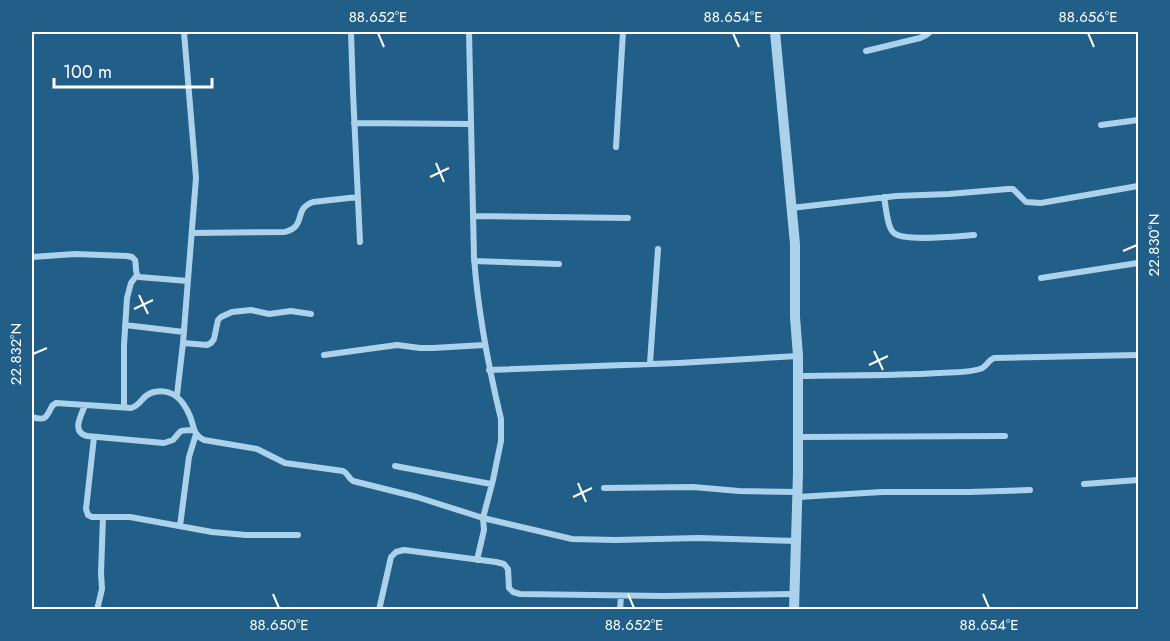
<svg xmlns="http://www.w3.org/2000/svg" width="1170" height="641" font-family="Jost,sans-serif">
	<rect width="100%" height="100%" fill="#215f89"/>
	<g fill="none" stroke-linecap="round" stroke-linejoin="round">
		<path stroke="#acd2eb" stroke-width="6" d="M351,32L353,92L360,242
			M469,32L474,257C478,312 488,365 501,419V441L493,480L483,518L484,530L477,560
			M866,51L920,38L926,35L930,32
			M354,123L471,124
			M1101,125L1138,120
			M616,147L623,32
			M884,197C886,206 887,228 894,233C904,242 958,236 974,235
			M791,208L896,196L949,194L1008,189H1013L1026,202L1041,203L1138,186
			M473,216L628,218
			M192,233L285,232C308,225 292,210 313,202L358,197
			M32,257L75,254L127,256L132,257L135,260C137,267 134,273 139,277L188,281
			M474,261L559,264
			M1041,278L1138,263
			M125,325L184,332
			M183,343L207,345L211,343L214,339L218,320L221,317L232,312L251,310L269,314L291,311L311,314
			M324,355L397,345L420,348H433L484,345
			M650,363L658,249
			M489,370L679,363L798,356
			M798,376C844,375 891,376 938,373C951,372 967,373 980,369C987,367 987,361 994,358L1138,355
			M177,395L183,343L196,178L184,32
			M85,405C81,416 71,432 87,436L164,443L173,440C183,429 177,431 193,430
			M124,407V345L127,298L131,283L137,275
			M32,417C46,421 46,418 52,406L56,403L131,408C143,404 141,395 154,392C173,388 183,400 190,416C194,426 193,435 204,440L257,449L285,463L343,471C348,473 348,478 353,481L417,497L483,518L572,539L615,540L699,538L796,541
			M94,437L86,509L88,515L92,517H130L212,532L246,535H298
			M798,437L1005,436
			M395,466L491,484
			M1084,484L1138,480
			M604,488L693,487L739,491L798,492
			M798,497L882,492H969L1030,490
			M180,526L189,457L196,434
			M97,610L102,589L101,573L103,517
			M379,610L391,557L396,552L404,550L496,562L504,564L508,569L509,588L513,592L520,594L664,596L794,594
			M620,610L621,596"/>
		<path stroke="#acd2eb" stroke-width="10" d="M775,32L795,244V317L798,356V472L794,610"/>
	</g>
	<path fill="none" stroke="#fff" stroke-width="2" d="M378,33L384,47M733,33L739,47M1088,33L1094,47M436,163L444,182M430,177L449,168M1123,251L1137,245M139,295L148,314M134,309L153,300M874,351L883,370M33,354L47,348M869,365L888,356M578,483L586,502M573,497L592,488M273,594L279,608M628,594L634,608M983,594L989,608"/>
	<rect width="1170" height="641" fill="none" stroke="#215f89" stroke-width="66"/>
	<path d="M54 78v9h158v-9" fill="none" stroke="#ffffff" stroke-width="3"/>
	<text x="63" y="78" font-size="18" fill="#ffffff" stroke="#215f89" stroke-width="4.5" paint-order="stroke">100 m</text>
	<rect x="33" y="33" width="1104" height="575" fill="none" stroke="#fff" stroke-width="2"/>
	<g font-size="15" text-anchor="middle" fill="#fff">
		<text x="378" y="22">88.652°E</text>
		<text x="733" y="22">88.654°E</text>
		<text x="1088" y="22">88.656°E</text>
		<text transform="translate(1154 245) rotate(-90)" y="5">22.830°N</text>
		<text transform="translate(16 354) rotate(-90)" y="5">22.832°N</text>
		<text x="279" y="630">88.650°E</text>
		<text x="634" y="630">88.652°E</text>
		<text x="989" y="630">88.654°E</text>
	</g>
</svg>
